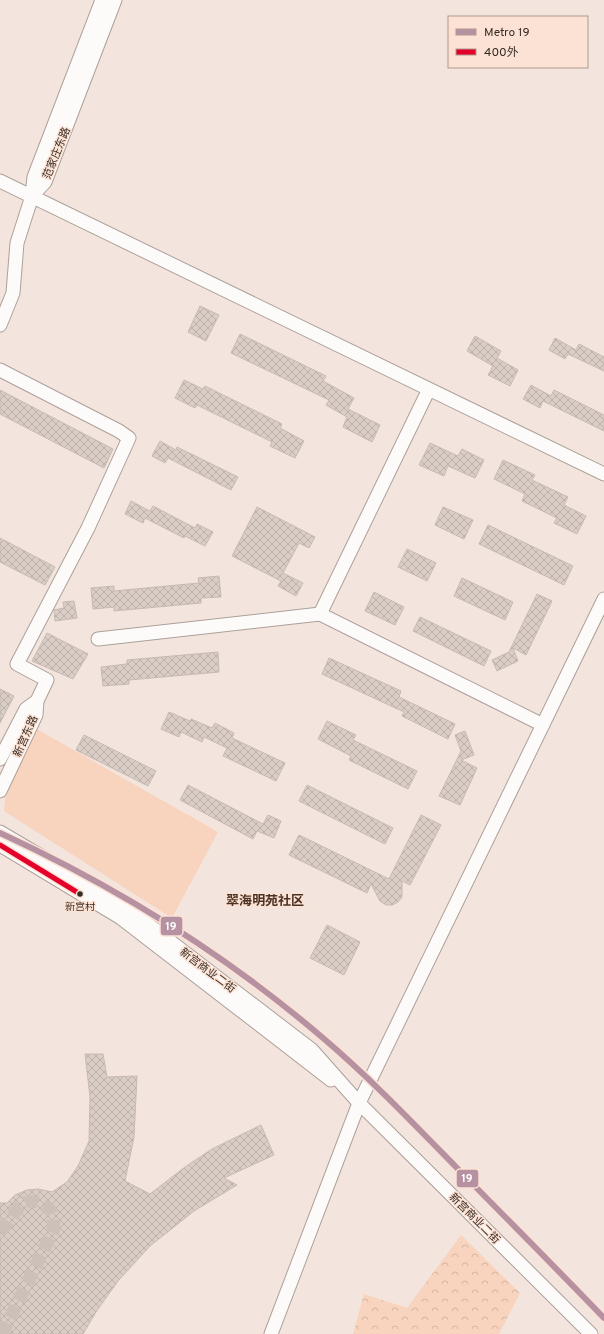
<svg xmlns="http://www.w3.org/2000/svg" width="604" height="1334" font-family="Overpass,'Noto Sans SC',sans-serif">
	<defs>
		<pattern id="forest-crowns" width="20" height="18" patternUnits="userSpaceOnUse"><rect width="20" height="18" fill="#f8d3bd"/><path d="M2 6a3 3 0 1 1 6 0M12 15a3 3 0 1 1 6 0" fill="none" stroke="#d5b5a2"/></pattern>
		<pattern id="building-cross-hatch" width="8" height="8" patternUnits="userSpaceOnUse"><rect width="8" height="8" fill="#d9cdc6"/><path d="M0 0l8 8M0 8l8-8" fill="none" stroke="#bbb0aa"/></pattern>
	</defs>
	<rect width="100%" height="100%" fill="#f3e5dd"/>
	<path fill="#f8d3bd" d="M33,727L218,832L172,918L4,811L5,800Z"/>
	<path fill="url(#forest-crowns)" d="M461,1235L520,1293L499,1334H353L364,1294L407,1308Z"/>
	<path fill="url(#building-cross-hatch)" stroke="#c6bab3" d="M200,306L219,315L206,341L188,332Z
		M240,334L326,376L323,381L354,398L348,409L380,425L372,442L343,427L347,417L326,405L329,400L231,353Z
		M475,336L501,351L497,358L518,370L510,386L488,375L493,366L467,351Z
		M555,338L576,350L579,344L604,357V371L568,354L565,359L549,350Z
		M184,380L203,389L205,386L282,424L280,428L304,441L295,458L270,446L272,442L197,405L195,408L175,398Z
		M531,385L551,396L554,390L604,415V431L543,401L540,408L523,399Z
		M0,390L113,449L104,468L0,414Z
		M160,441L176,450L177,447L238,477L231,490L168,458L165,463L152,456Z
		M430,443L458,456L462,449L484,460L475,478L448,466L444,476L419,465Z
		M503,460L535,475L532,480L568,497L564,505L586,516L577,534L554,523L557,518L522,501L525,494L494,479Z
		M131,501L150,511L153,506L195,528L197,524L213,532L205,546L185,536L184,538L145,518L143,523L125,514Z
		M257,507L315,537L309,548L299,543L283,573L303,583L296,596L278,586L281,581L232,556Z
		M443,507L473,520L464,539L435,525Z
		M488,525L573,566L564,585L479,544Z
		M0,538L55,567L45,585L0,562Z
		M407,549L436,563L427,581L398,567Z
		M219,576L221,597L201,598V603L114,611V607L93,609L91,588L114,586V591L199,583L198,578Z
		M462,578L513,602L505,620L454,596Z
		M374,592L404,607L395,625L365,611Z
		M537,594L552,601L526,655L513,648L518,661L497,671L492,660L509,652Z
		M74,601L77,618L55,621L54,610L64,608L63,602Z
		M420,617L491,651L484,666L413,631Z
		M47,633L88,654L73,679L32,661Z
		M218,652L219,672L129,680V684L103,686L101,667L127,664V660Z
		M329,658L401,691L399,697L455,724L448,739L402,716L404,712L322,674Z
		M0,689L14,696L0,723Z
		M169,712L190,721L191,719L212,728L215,723L234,733L232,738L285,763L276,781L223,756L227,748L204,737L202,742L181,732L179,737L161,729Z
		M327,721L356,735L353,740L417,771L408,789L349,760L351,756L318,739Z
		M465,731L474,755L461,760L477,768L460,805L439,796L461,751L455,735Z
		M84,735L156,771L148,786L76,750Z
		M188,785L263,824L268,815L281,821L274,838L257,831L253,839L180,800Z
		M307,785L393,828L385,844L299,801Z
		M421,815L441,825L410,885L402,881V897L398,902L392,905H386L380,901L371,884L367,893L289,855L299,835L389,879Z
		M327,925L360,942L344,975L310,958Z
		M85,1054H103L107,1077L137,1076L134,1137L125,1181L150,1194L185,1167L212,1149L261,1125L274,1155L224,1178L237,1185L194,1211L150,1246L118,1281L96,1312L83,1334H0V1203H7L15,1195L27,1190L38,1189L52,1192L67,1182L78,1166L89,1141L90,1097Z"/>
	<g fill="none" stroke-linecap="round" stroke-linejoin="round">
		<path stroke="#cdc0b8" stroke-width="13" stroke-dasharray="13 6" stroke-linecap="butt" d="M0,1231C14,1221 18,1193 41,1204C48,1207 52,1211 54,1218L53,1231L2,1334"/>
		<g stroke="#aca09a" stroke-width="15">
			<path id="minor" d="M0,181L604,474
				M32,196L45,182L115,0
				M0,325L13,293L17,243L32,196L34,177L102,0
				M0,370L119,431L129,438L88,528L17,664L47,680L37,701L36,715L0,791
				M320,614L543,725
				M98,639L320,614L429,389
				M0,759L26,709L37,701
				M0,832L107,895L128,909L312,1050L359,1103L591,1334
				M0,845L121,918L331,1080
				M271,1334L359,1103L604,599"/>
		</g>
		<use href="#minor" stroke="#fdfbfa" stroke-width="13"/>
		<g stroke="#fce2d4" stroke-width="8">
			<path id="bus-1" d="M0,845L80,894"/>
		</g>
		<use href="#bus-1" stroke="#e4002b" stroke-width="5"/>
		<g stroke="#fce2d4" stroke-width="9">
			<path id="metro-1" d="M0,833C117,887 225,954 323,1038C370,1078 413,1123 456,1167C505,1217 555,1267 604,1318"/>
		</g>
		<use href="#metro-1" stroke="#b691a2" stroke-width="6"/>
	</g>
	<circle fill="#372c25" stroke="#fce2d4" stroke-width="1.5" cx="80" cy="894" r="3.5"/>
	<g text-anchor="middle" stroke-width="3" stroke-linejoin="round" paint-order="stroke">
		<g font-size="10" fill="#372c25" stroke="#fce2d4">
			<text x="80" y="910">新宫村</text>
		</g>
		<g font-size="11" fill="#372c25" stroke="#fce2d4">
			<text transform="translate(56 153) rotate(-68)" y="4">范家庄东路</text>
			<text transform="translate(25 736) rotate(-66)" y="4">新宫东路</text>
			<text transform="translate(208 970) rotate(37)" y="4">新宫商业二街</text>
			<text transform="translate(475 1218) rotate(45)" y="4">新宫商业二街</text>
		</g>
		<g font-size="13" font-weight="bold" fill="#4a3223" stroke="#fce2d4">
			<text x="265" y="905">翠海明苑社区</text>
		</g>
	</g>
	<g stroke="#fce2d4" stroke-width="1.5">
		<rect x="160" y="916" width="23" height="20" rx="4" fill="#b691a2"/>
		<rect x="456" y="1169" width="23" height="19" rx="4" fill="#b691a2"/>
	</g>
	<g font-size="11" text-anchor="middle" font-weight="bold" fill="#fff">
		<text x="171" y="930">19</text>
		<text x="467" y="1182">19</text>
	</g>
	<rect x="448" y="16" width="140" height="52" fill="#fce2d4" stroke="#ad998e"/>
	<rect x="456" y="29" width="20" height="6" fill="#b691a2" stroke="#ad998e"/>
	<text x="484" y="36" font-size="12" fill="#372c25">Metro 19</text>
	<rect x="456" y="49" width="20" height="6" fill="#e4002b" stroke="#ad998e"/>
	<text x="484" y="56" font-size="12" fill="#372c25">400外</text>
</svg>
